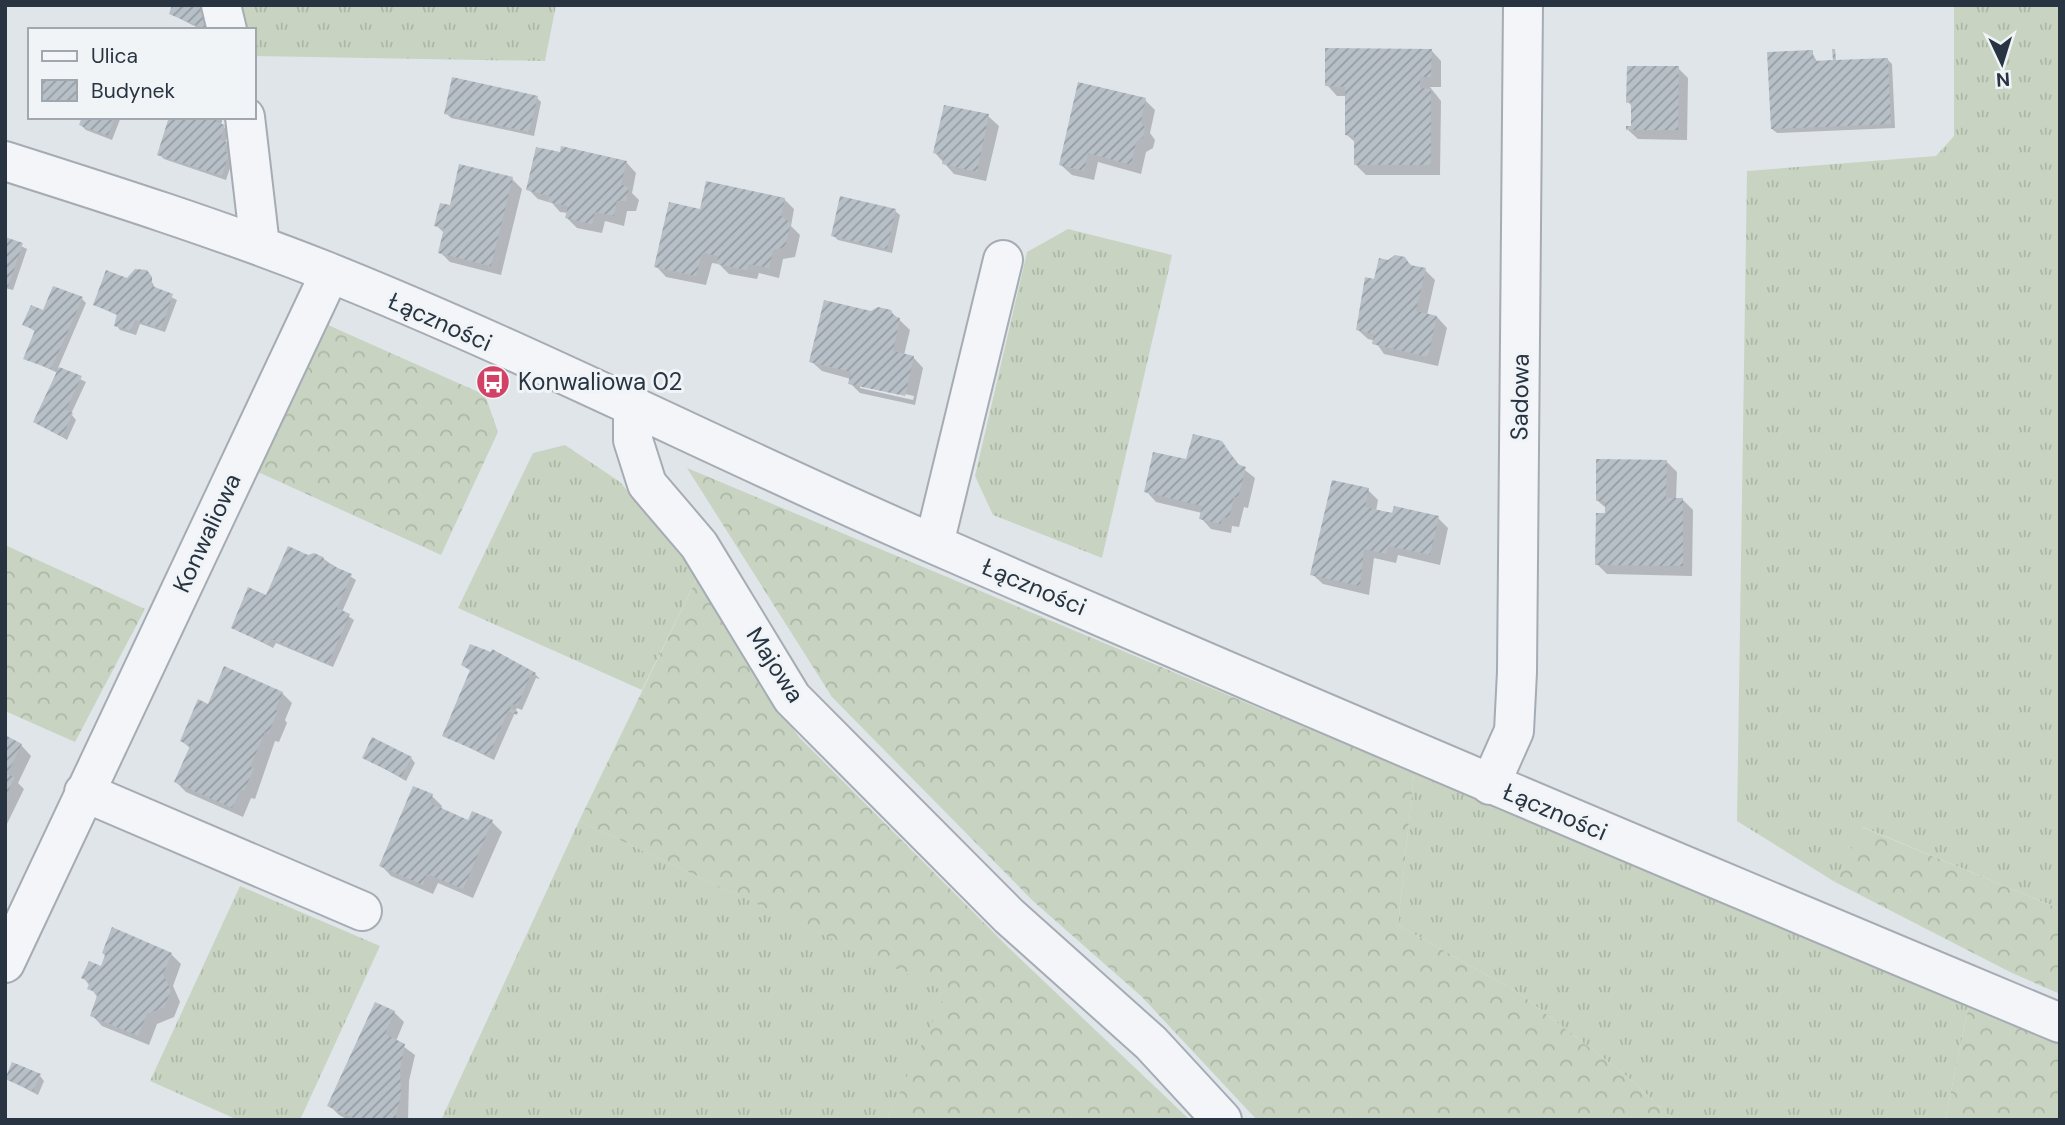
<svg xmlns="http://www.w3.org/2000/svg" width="2065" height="1125" font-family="'DM Sans',sans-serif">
	<defs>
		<pattern id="grass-tufts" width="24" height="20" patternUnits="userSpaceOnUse" patternTransform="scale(1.75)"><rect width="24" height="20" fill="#c8d4c1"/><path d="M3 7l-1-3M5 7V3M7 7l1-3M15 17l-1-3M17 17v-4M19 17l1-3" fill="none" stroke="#acb7a7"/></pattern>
		<pattern id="forest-crowns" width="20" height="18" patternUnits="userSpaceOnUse" patternTransform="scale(1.75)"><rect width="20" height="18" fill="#c8d4c1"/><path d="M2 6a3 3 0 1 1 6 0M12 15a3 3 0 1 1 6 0" fill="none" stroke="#acb7a7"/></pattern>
		<pattern id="building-hatch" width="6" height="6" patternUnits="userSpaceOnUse" patternTransform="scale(1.75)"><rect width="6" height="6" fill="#b7bfc7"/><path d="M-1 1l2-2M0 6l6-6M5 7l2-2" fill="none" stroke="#959ca3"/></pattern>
	</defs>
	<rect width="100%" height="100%" fill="#e0e5ea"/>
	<path fill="url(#grass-tufts)" d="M239,5H556L545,61L254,56V30H244Z
		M1954,5H2060V909L1863,827L1835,882L1737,821L1747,171L1936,156L1954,136Z
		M1068,229L1172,255L1102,558L993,515L975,476L1027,252Z
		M565,445L620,482L698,576L642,690L458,608L533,453Z
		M1414,773L1969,1005L1945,1120H1674L1629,1078L1519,993L1398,925Z
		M579,821L947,992L887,1120H441Z
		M240,886L380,946L300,1120H238L150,1081Z"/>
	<path fill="url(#forest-crowns)" d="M328,325L485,395L498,432L441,555L258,472Z
		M687,468L1414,773L1398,925L1519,993L1629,1078L1674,1120H1257L1141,996L1033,901L832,697Z
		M5,545L145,609L75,742L5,711Z
		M698,576L753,672L799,737L1010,949L1190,1120H887L946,992L579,821Z
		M1862,827L2060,909V994L2010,972L1835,882Z
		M1969,1005L2060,1043V1120H1945Z"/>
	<path fill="#0003" fill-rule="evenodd" d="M171,14L212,30H202Z
		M1431,50L1441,61V87H1430L1441,101L1440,175H1366L1356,165V143L1347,135V96H1337L1327,85Z
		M1812,52L1817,62L1887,59L1892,64L1895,128L1777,133L1772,129Z
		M1678,68L1688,78L1687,140L1638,139L1627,129L1632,127V106L1628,102Z
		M537,98L541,102L534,136L451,118L446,113Z
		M1145,100L1155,110L1150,133L1155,140L1153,148L1146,152L1141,174L1098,162L1094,180L1072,175L1061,165Z
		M988,116L999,126L986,181L954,174L935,153Z
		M84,117H121L112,140L86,130L81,125Z
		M167,117H223L221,125L229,131L225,143L231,149L229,156L233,159L226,180L164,159L159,154L171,118Z
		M626,162L636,173L632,193L639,200L636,211H627L624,226L605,221L602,233L577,228L567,218L568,213L560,212L552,203L538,199L528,189Z
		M512,179L522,189L501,275L450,262L440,252L444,233L436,225L451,208Z
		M784,199L794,209L791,226L800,235L795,257L783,259L779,278L759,273L757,279L729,274L719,264L712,263L706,285L666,277L656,266L702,211Z
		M895,211L900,215L892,253L838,240L833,235Z
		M5,238L27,249L13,290L5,288Z
		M1404,258L1413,267L1425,270L1435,280L1427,315L1437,317L1447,328L1438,366L1384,354L1375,341L1368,339L1357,329L1376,281L1389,262Z
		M148,274L156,290L177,300L165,332L140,324L136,335L120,330L116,325L119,316L95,305L127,280Z
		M82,299L86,303L58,368L86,382L71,414L76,420L67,440L35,421L58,373L25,358L36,332L24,324L44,313Z
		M890,311L910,330L904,355L913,357L923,368L915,405L860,393L850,383L851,379L822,371L811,361L872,313ZM860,384L914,396L913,400L860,388Z
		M1221,442L1241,467L1255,478L1248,508L1244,507L1239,527L1232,526L1231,533L1211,529L1201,518L1202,513L1156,502L1146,491L1188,461Z
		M1666,461L1677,472L1676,500H1683L1693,510L1692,576L1607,574L1597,564L1607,515V509L1598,501Z
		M1368,490L1378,500L1376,511L1438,518L1448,528L1440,565L1398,555L1396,563L1374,558L1369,595L1323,584L1312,574Z
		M308,556L322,558L356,580L342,612L354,620L333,667L276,643L273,648L233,627Z
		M463,665L535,674L540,679L536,678L522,710L517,708L494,760L444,735L471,671Z
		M282,693L292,703L285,720L287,723L279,742L275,741L255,799L251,798L243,817L186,792L176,782L191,749L182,741L209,706Z
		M5,737L21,745L31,756L18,783L24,789L5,828Z
		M364,757L411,758L415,763L406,781Z
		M432,796L442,806L441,810L469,822H492L502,832L473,898L438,883L433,894L391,876L381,865Z
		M171,954L181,964L173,986L180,1002L174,1017L157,1024L149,1045L102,1026L92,1015L98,998L84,978L102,968Z
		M394,1012L404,1022L396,1041L415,1055L409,1081L408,1120H348L339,1115L329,1105Z
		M40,1076L44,1081L38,1095L7,1079Z"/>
	<path fill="url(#building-hatch)" d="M172,5H206L208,30L169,14Z
		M1325,48L1432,49L1431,77H1420V88L1431,89V165H1354V136L1345,135V87L1325,86Z
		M1832,49H1835L1836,60L1888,58L1891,124L1771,129L1767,52L1813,50V61L1833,60Z
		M1627,66H1679L1678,130H1626V126H1631V102L1626,103Z
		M452,77L538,96L529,132L444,114Z
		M1078,82L1146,98L1141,122L1145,128L1143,138L1136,142L1131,165L1088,153L1084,171L1059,165Z
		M944,105L989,114L977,172L942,164L944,155L933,153Z
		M82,117H115L108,136L79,125Z
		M169,117H218L216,122L225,125L220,140L227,142L225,152L229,153L222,176L157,155Z
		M561,146L627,161L621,184L629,188L626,201H617L614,216L595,212L592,224L565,218L568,206L548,202L550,196L526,190L536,147L560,152Z
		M459,164L513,177L491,266L438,253L444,228L434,226L440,203L450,205Z
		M706,181L785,198L781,216L791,223L785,247L773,250L769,268L749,264L747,270L717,264L718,256L702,253L696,276L654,267L669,202L700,209Z
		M840,196L896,209L887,249L831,236Z
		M5,237L23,243L8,287L5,286Z
		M1395,255L1405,257L1410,265L1426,268L1416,311L1437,316L1428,357L1372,344L1374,334L1356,330L1365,277L1374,279L1379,258L1388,260Z
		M135,269L147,270L152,277V286L173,294L161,329L135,320L131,331L114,326L117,314L93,305L106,270L127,278Z
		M53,286L83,297L51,369L23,359L35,330L22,325L31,305L43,310Z
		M824,300L871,311L878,307L891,310L894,316L900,318L893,351L914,356L905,396L848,384L851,372L809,362Z
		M59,367L82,376L66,410L73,413L62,437L33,422Z
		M1193,434L1222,441L1237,464L1246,467L1238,498L1234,497L1229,518L1222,517L1221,524L1199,519L1202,506L1144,492L1153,452L1186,459Z
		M1596,459L1667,460L1666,498H1683V566L1595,565L1596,513H1605V501H1596Z
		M1332,480L1369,488L1365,507L1392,513L1394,506L1439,516L1430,555L1388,546L1386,554L1364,549L1360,586L1310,575Z
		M288,546L308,555L314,553L323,557L326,563L352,574L337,608L350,614L328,664L271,639L268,645L231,628L248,587L266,595Z
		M470,644L491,652L492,649L536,673L534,676L531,674L517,706L512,704L510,708L518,712L517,715L508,711L489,756L442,736L470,670L461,665Z
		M224,666L283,692L275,710L278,711L268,734L265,732L250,767L254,768L244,791L241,789L232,808L174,782L190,746L180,741L198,699L208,704Z
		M5,735L22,744L7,774L15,777L5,798Z
		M372,737L412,757L401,777L362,758Z
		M413,786L433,794L430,803L468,820L472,811L493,820L463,889L427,874L423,885L379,866Z
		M112,927L172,953L163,974L171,991L164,1007L147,1014L138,1036L90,1016L98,993L87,989L90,982L81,978L89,961L101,966L105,955L102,953Z
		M375,1002L395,1011L385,1034L405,1044L400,1070L401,1095L395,1120H358L327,1106Z
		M12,1062L41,1074L33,1091L5,1079Z"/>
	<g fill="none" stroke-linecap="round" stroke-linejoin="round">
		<g stroke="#a5acb4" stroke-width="42">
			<path id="minor" d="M221,5L227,30
				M245,117L260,246
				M5,161C112,195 219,229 323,270C531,353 731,456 936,545C1309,708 1684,866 2060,1023
				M633,406V440L647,484L699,545L792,698L1009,916L1151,1043L1222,1120
				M934,544L1003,260
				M1490,785L1514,731L1517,672L1523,5
				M84,792L362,911
				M5,963L330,273"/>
		</g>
		<use href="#minor" stroke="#f3f5f8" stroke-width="38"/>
	</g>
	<defs>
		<g id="bus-disc" transform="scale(1.75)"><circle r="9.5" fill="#d24266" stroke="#f0f4f7"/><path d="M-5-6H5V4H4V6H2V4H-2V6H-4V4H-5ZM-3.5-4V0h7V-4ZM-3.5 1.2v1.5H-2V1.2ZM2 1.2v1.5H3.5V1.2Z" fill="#fff"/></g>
	</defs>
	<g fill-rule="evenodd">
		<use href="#bus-disc" x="493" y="382"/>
	</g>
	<g text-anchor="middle" stroke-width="6" stroke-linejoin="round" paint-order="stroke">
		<g font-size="24" fill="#283442" stroke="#f0f4f7">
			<text transform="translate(440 322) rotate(24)" y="8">Łączności</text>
			<text transform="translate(1520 397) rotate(-89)" y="8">Sadowa</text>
			<text transform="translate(207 533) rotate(-65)" y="8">Konwaliowa</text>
			<text transform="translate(1034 587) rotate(23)" y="8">Łączności</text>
			<text transform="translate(775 665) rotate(57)" y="8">Majowa</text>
			<text transform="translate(1555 812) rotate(23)" y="8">Łączności</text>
		</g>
		<g font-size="24" fill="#283442" stroke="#f0f4f7" text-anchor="start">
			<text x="518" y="390">Konwaliowa 02</text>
		</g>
	</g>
	<rect width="2065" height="1125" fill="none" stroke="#283442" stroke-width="14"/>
	<rect x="28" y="28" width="228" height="91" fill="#f0f4f7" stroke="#a0a7af" stroke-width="2"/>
	<rect x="42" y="51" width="35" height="10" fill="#f3f5f8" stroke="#a0a7af" stroke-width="2"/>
	<text x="91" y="63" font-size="21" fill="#283442">Ulica</text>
	<rect x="42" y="80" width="35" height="21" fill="url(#building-hatch)" stroke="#a0a7af" stroke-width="2"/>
	<text x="91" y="98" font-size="21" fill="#283442">Budynek</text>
	<g transform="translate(2002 63) rotate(176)" stroke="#f0f4f7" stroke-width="5" paint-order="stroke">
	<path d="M0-5L12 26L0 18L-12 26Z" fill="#283442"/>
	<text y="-10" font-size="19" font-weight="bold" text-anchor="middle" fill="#283442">N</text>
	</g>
</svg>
